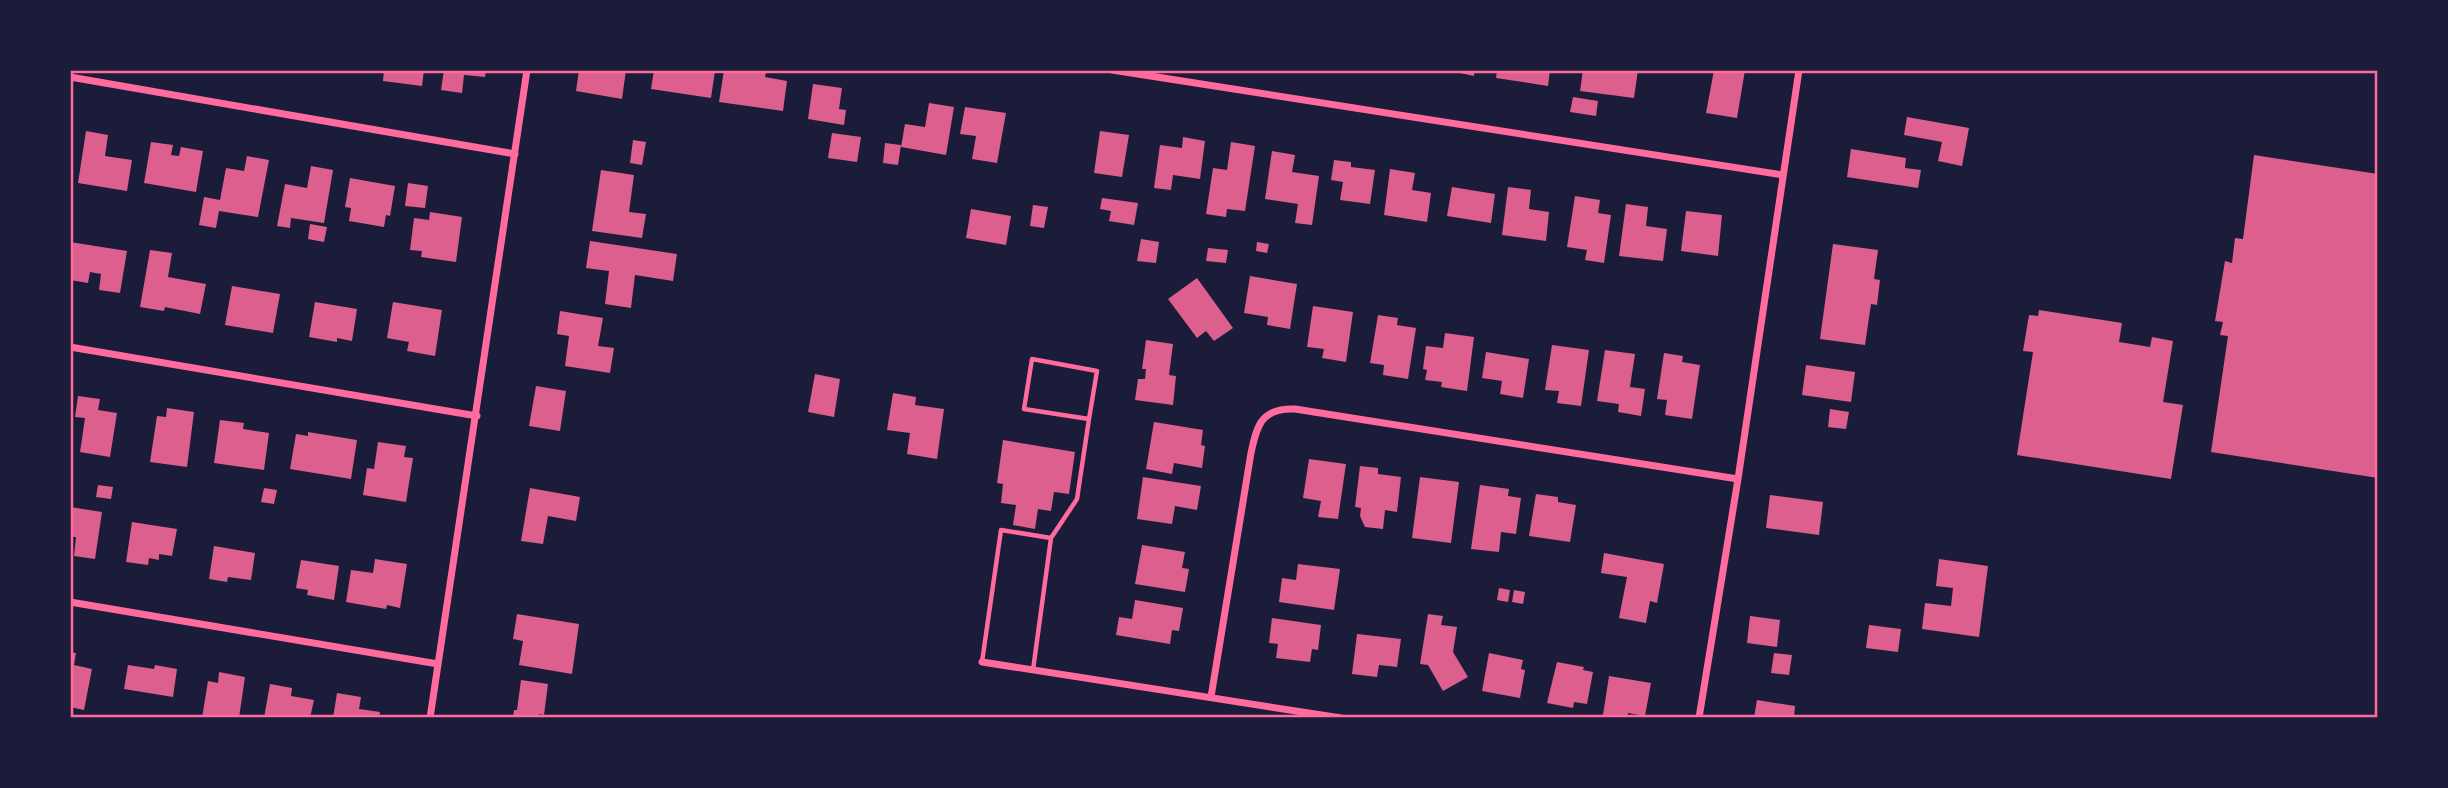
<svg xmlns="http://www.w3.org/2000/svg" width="2448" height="788" font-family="'Alegreya Sans',sans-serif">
	<rect width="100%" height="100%" fill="#1b1b3a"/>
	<path fill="#dd5f8e" d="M384,70H424L422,86L383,81Z
		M444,70H486L485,77L464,75L462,93L441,90Z
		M579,70H626L622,99L576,91Z
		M654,70L715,71L711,98L651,89Z
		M724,70L743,73L744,70L766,72L765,77L787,81L783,111L719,102Z
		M1446,70H1475L1474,76Z
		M1497,70H1550L1548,86L1496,78Z
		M1583,70H1638L1634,98L1580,91Z
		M1714,70H1745L1737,118L1706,113Z
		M813,84L842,88L839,109L846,110L844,125L808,119Z
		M1573,97L1598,101L1596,116L1570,112Z
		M929,103L954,107L946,155L901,147L905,124L925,127Z
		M965,107L1006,113L997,163L972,159L976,136L960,134Z
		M1907,117L1969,128L1962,166L1938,161L1942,142L1904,135Z
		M86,131L108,135L105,156L132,160L127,191L78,183Z
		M1100,131L1129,135L1122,177L1094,173Z
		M832,133L861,137L857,162L828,158Z
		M1183,137L1205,141L1200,179L1173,175L1171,190L1154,188L1160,145L1182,148Z
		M633,140L646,142L642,165L630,163Z
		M151,142L173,145L171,155L179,156L181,147L203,151L196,192L144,183Z
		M1231,142L1255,146L1245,211L1227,209L1226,217L1206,214L1213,168L1227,170Z
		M885,143L901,145L898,165L883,163Z
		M1851,149L1906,158L1905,168L1921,170L1918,188L1847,177Z
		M1272,151L1295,155L1292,172L1319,176L1312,225L1295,223L1298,204L1265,199Z
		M2254,155L2378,174V478L2211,452L2228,336L2220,335L2223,322L2215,321L2225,261L2232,263L2235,238L2243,239Z
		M247,156L269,160L258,217L219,211L216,228L199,225L204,197L220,200L226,168L244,171Z
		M1334,160L1351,162V167L1375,170L1370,204L1340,200L1343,182L1331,180Z
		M311,166L333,170L324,223L291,218L290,228L277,226L285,184L307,188Z
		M1390,169L1415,173L1412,190L1431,193L1427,222L1384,215Z
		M601,170L634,175L629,212L646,214L642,238L592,231Z
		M350,178L395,186L390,216L386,215L384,227L349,221L351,208L345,207Z
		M408,183L428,186L425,208L405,206Z
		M1452,187L1495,194L1491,223L1447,216Z
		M1508,187L1531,190L1529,209L1549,212L1546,241L1502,235Z
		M1575,196L1600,200L1598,213L1611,215L1604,263L1585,260L1587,250L1567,247Z
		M1102,198L1138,203L1134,225L1109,221L1111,211L1100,209Z
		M1626,204L1648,207L1646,226L1667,229L1663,261L1619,256Z
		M1033,205L1048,207L1044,228L1030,226Z
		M971,209L1011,216L1006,245L966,238Z
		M1686,211L1722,215L1718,256L1681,251Z
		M430,212L462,217L456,262L421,257L422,251L410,250L414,218L429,220Z
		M310,224L327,227L324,242L308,239Z
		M1141,239L1159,242L1156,263L1137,261Z
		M590,241L677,254L673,281L635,275L631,308L605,304L609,271L586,268Z
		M70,242L127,251L120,293L99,290L101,274L90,272L88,283L70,280Z
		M1257,242L1269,244L1267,253L1256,251Z
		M1833,244L1878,250L1874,279L1880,280L1877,305L1871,304L1865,345L1820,339Z
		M1208,248L1228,250L1226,263L1206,261Z
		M150,250L172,253L168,277L206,284L200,314L165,307L164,311L140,307Z
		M1250,276L1297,284L1290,329L1267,325L1268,317L1244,313Z
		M1197,278L1233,328L1214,341L1206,331L1197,338L1168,299Z
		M232,286L280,294L273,333L225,325Z
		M315,302L357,309L352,341L337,338V342L309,337Z
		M393,302L442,310L435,356L407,351L409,342L387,338Z
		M1313,306L1353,312L1346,362L1322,358L1324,349L1307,347Z
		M2039,310L2122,323L2119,342L2150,347L2152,337L2173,341L2163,402L2183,405L2171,479L2017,455L2033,352L2023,351L2029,315L2038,316Z
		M560,311L603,318L598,346L614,348L610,373L565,366L569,336L557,334Z
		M1378,315L1398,318L1397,325L1416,328L1408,379L1383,375L1384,365L1370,363Z
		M1445,333L1474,337L1467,391L1441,387L1442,382L1425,380L1427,370L1423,369L1426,346L1443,348Z
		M1146,340L1173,344L1169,375L1176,376L1173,405L1135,400L1138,379H1145L1146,369H1142Z
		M1552,345L1589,350L1581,406L1557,403L1559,391L1545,390Z
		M1605,350L1635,354L1630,387L1645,389L1641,416L1618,412L1619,404L1597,401Z
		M1486,352L1529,359L1523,398L1500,394L1502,381L1482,378Z
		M1664,353L1683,356L1682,362L1700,365L1692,419L1665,415L1667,400L1657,399Z
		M1806,365L1855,372L1851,402L1802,395Z
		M815,374L840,379L834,417L808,412Z
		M536,386L566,391L560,431L529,426Z
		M893,393L916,397L915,405L944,409L937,459L907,454L910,433L887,430Z
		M78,396L100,399L98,410L117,413L110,457L80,452L85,418L75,417Z
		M167,408L194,412L187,467L150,462L157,416L166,417Z
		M1830,409L1849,412L1846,429L1828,427Z
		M220,420L244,423L243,429L269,433L264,470L214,463Z
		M1154,422L1203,430L1201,445L1205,446L1202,468L1174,463L1172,474L1146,469Z
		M308,432L357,440L351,479L290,469L296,434L308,436Z
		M1003,440L1075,452L1069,494L1054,492L1051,511L1038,509L1035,529L1013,525L1016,505L1001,503L1003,484L997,483Z
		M378,442L406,446L404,457L413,458L406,502L363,495L367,468L374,469Z
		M1309,459L1346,464L1338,519L1318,517L1321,501L1303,498Z
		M1360,466L1378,468V474L1401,477L1397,512L1385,510L1383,529L1365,527L1360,516L1361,508L1355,507Z
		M1143,477L1201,486L1197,510L1175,506L1172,524L1137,519Z
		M1420,477L1459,482L1451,543L1412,538Z
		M98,485L113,487L111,499L96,497Z
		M1480,485L1509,489L1508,496L1521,498L1516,534L1501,532L1499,552L1471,549Z
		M264,488L277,490L274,504L261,502Z
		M530,488L580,497L576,521L548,516L543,544L521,541Z
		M1536,494L1558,497V502L1576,505L1570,542L1529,536Z
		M1770,495L1823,502L1819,535L1766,528Z
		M70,507L102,512L95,559L74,556L76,537H70Z
		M132,522L177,529L172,556L159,554V560L149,558L148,565L126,562Z
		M1142,545L1185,552L1182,568L1189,569L1185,592L1135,584Z
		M214,546L255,553L251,580L228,577L227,582L209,579Z
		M1604,553L1664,564L1657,603L1650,601L1646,623L1619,618L1627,577L1601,573Z
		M375,559L407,564L400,608L387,605L386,609L346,602L351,570L373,573Z
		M1939,559L1988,566L1979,637L1922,629L1925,603L1951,606L1953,588L1936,586Z
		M301,560L339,566L334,600L307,595L308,590L296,588Z
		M1298,564L1340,569L1334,610L1279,602L1282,578L1296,580Z
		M1499,588L1510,590L1508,602L1497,600Z
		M1514,590L1525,592L1523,604L1512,602Z
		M1135,600L1183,608L1179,631L1172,630L1170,644L1116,635L1119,617L1132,619Z
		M517,614L579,624L572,674L519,665L523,641L513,639Z
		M1428,614L1443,616L1441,625L1457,627L1453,652L1468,677L1443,691L1428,665L1420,664Z
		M1750,616L1780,620L1777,647L1747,643Z
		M1272,618L1321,625L1318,650L1312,649L1310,662L1276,658L1278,644L1269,643Z
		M1869,625L1901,629L1898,652L1866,648Z
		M1357,634L1401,639L1397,667L1379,665L1377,677L1352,674Z
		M70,652L76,653L74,665L92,669L84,710L70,707Z
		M1489,653L1523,660L1521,669L1525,670L1520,698L1482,691Z
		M1774,653L1792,655L1789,675L1771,673Z
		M1557,662L1584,667L1583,670L1593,672L1587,704L1574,702L1573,708L1547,703Z
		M128,665L154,669L155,665L177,669L173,697L124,689Z
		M219,672L245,677L239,718H202L208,681L218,683Z
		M1609,676L1651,683L1645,716L1628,713L1627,718H1622L1603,715Z
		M521,680L548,684L544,715L539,714L538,718H513L514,710H517Z
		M270,684L292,688L291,696L314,700L310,718H264Z
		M337,693L361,697L359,709L380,712L379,718H333Z
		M1757,700L1795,706L1794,718H1754Z"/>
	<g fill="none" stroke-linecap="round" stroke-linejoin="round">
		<path stroke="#ff6b9d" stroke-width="4.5" d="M1032,359L1097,371L1089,419L1024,409Z
			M1051,538L1077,499L1089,419
			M982,662L1001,530L1051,538L1033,670"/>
		<path stroke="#ff6b9d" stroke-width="7" d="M1112,70L1783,175
			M70,77L515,154
			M70,347L477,416
			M70,602L438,664
			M982,662L1341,718
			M1211,697L1251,453C1257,424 1262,408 1295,409L1738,479
			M430,718L527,70
			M1699,718L1738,479L1799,70"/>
	</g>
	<rect width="2448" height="788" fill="none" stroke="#1b1b3a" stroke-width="144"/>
	<rect x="72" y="72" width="2304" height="644" fill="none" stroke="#ff6b9d" stroke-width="2.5"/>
</svg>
